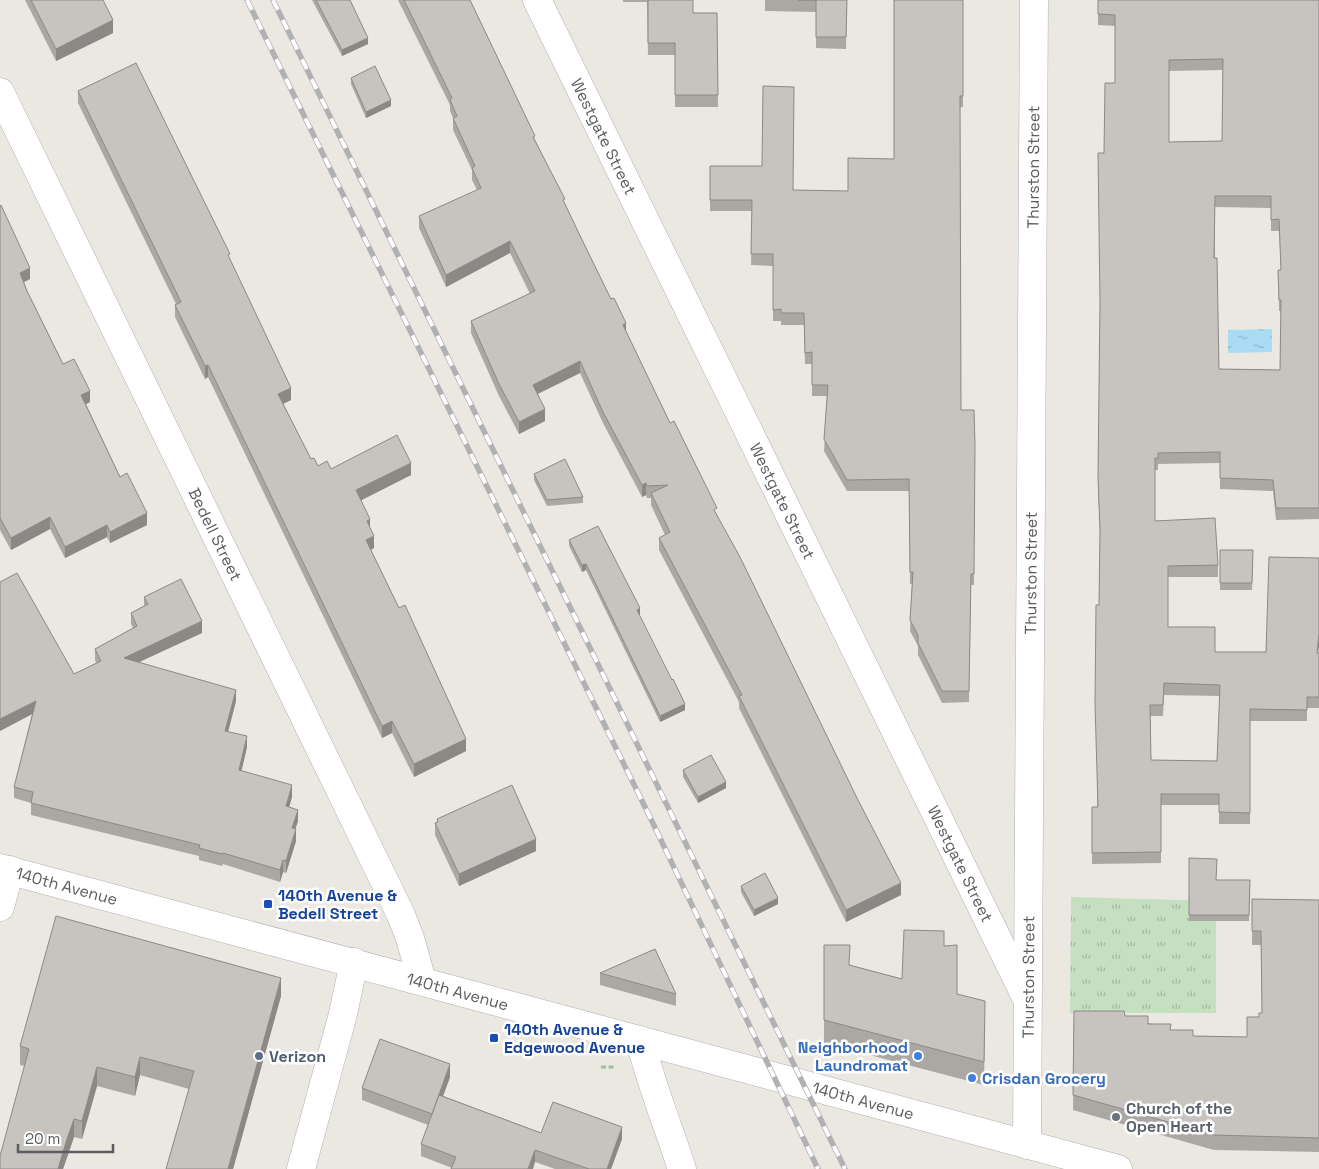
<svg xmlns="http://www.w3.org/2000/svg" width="1319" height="1169" font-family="'Space Grotesk',sans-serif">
	<defs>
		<pattern id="grass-tufts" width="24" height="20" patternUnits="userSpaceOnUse" patternTransform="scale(1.25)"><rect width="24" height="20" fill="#c5e0c1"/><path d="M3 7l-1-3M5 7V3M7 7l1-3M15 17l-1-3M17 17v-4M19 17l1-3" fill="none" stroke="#a3b9a0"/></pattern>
		<pattern id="water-ripples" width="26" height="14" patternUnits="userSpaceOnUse" patternTransform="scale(1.25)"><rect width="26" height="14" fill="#a9dcf4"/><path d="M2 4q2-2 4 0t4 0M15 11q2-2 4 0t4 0" fill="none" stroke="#8db6c9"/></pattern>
	</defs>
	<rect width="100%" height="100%" fill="#ebe8e2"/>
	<path fill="url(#grass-tufts)" d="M1071,897L1216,901V1013H1070Z"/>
	<path fill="url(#water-ripples)" d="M1272,329V352L1228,353V330Z"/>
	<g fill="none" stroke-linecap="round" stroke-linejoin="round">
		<g stroke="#aeb0b3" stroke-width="29">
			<g id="minor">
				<path id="s1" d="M537,0L1025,995"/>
				<path id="s2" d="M0,92L401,915L410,938L422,981"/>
				<path id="s3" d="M0,868L1118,1169"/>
				<path d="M0,907L10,870"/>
				<path d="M640,1040C651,1084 668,1126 682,1169"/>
				<path id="s4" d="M1027,1145L1034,0"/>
				<path d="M301,1169L343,1014L354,962"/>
			</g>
		</g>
		<path stroke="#9dc2a3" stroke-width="3" stroke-dasharray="5 2.5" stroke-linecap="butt" d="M601,1067H614"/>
		<use href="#minor" stroke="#fff" stroke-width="28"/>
		<g stroke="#b0b1b1" stroke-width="5.5">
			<path id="rail" d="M247,0L648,813L818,1169
				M273,0L845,1169"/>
		</g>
		<use href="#rail" stroke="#fff" stroke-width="4" stroke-dasharray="11" stroke-linecap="butt"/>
	</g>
	<path fill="#aba8a4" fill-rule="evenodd" d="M25,0H103L113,33L56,61Z
		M312,0H350L368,44L342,56Z
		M398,0H470L565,204L626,332L670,423L717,515L901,895L846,922L739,708V702L659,550V538L665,535L651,505V498H647L646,495L642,497L603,423L580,373L538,394L545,421L519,434L499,396L471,333V321L530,294L510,253L446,287L419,228V216L477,190L472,180V170L453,130V118L450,111V105Z
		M623,0H693V13H717L718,107H675V55H648L647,2H623Z
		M765,0H847L846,49L816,48V12L765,11Z
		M1098,0H1319V519L1276,520L1273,491L1220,489V463L1158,464V470H1155V521L1218,565V577H1168V627L1215,652H1266L1319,558V644L1318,653H1319V708H1307V721H1250V824H1219V805H1161V863L1092,864V807H1097L1099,605L1100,538L1098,487L1100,306L1104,153L1115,83V26L1098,25ZM1223,70L1222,141L1169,142V71ZM1215,207L1271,208V231H1279L1281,270H1278L1279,311H1281L1280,370L1219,369L1215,258ZM1164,695L1220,696L1217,761L1151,760L1150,716H1163Z
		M963,13V107H960L961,410H974V585H971L969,702L942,703L918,655V646L910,631L912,584H910L909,491H847L824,451L827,396H812V364H805L804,325H781V321H773V266L751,265L752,211H710V166L793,190L848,191L894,159Z
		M351,78L391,106L366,118L351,84Z
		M78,91L230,259L291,400L283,404L311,459L318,466L331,469L411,475L361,500L370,528L374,548L371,550L466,751L414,777L392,733L382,738L208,377L205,379L175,317V305L176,304L78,103Z
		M0,206L30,279L24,282L27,291L63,364L90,402L86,404L120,477L147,525L110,543L107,537L65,558L50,529L11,550L0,530Z
		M534,474L583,497V503L547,506L534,480Z
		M569,540L640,614L639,615L685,710L660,722L586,570L582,572L569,546Z
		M1220,550H1253L1252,590H1220Z
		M0,582L74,674L96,663L95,660V649L133,628L131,624V613L144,606V597L202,633L139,662L236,701L228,732L247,747L241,771L292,797L289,807L298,821L295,829L296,841L286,873L283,872L280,882L223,864L222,866L199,860V856L31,815V803L14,798V787L32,714L0,731Z
		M683,770L726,788L698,803L683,777Z
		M437,819L536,851L459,886L435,835V823L437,822Z
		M1189,858L1217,880H1250L1249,921H1189Z
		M741,886L778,904L754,916L741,892Z
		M1252,899L1319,900V1152L1214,1150L1073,1110L1074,1011L1125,1016L1193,1036L1247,1037L1259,1017L1262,1013L1261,945H1252Z
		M824,945L850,965L902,979L944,946L957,994L985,1024L984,1085L824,1043Z
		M600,973L676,994V1006L600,985Z
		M281,996L233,1169H166L189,1089L140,1075L135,1096L97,1086L82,1139L74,1137L63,1169H0L25,1066L20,1065V1046Z
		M450,1077L443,1096L541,1133L622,1139L611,1169H555L535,1162L452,1168L421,1156V1144L428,1125L362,1100V1088Z"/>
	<path fill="#8b8886" d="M113,20V33L56,61V49Z
		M368,38V44L342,56V50Z
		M391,100V106L366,118V112Z
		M510,241V253L446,287V275Z
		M30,268V279L20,284V273Z
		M626,323V335L623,325Z
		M580,361V373L533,396V385Z
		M208,365V377L205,379V366Z
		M291,388V400L278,406V394Z
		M90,391V402L81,407V395Z
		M545,409V421L519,434V422Z
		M411,463V475L356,503V490Z
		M646,483V495L642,497V485Z
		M147,513V525L110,543V532Z
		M50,517V529L11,550V538Z
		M370,519V532L367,521Z
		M107,525V537L65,558V547Z
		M374,536V548L366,552V540Z
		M586,564V570L582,572V565Z
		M640,608V614L637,616V610Z
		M202,621V633L124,669V658Z
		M1319,633V644L1317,664V653Z
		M236,690V701L225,743V731Z
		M36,701V712L0,731V719Z
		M685,704V710L660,722V716Z
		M392,721V733L382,738V726Z
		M247,736V747L239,782V770Z
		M466,739V751L414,777V764Z
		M726,782V788L698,803V797Z
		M292,785V797L286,818V806Z
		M298,810V821L292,839V828Z
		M296,829V841L286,873V861Z
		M536,839V851L459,886V874Z
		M283,860V872L280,882V870Z
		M901,883V895L846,922V910Z
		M778,898V904L754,916V910Z
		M281,978V996L233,1169H228Z
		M140,1057V1075L135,1096V1077Z
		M450,1064V1077L432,1126V1114Z
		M97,1067V1086L82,1139V1121Z
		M74,1119V1137L63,1169H58L66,1142Z
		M622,1127V1139L611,1169H607Z
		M535,1150V1162L533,1169H528Z"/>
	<path fill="#c7c3bf" stroke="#8b8886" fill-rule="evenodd" d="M31,0H103L113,20L56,49Z
		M316,0H350L368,38L342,50Z
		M404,0H470L535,136L533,137L565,199L563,200L586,248L611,299L614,298L626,323L623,325L670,423L674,421L710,494L717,508L714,510L740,557L857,798L901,883L846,910L739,696L742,695L659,538L670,532L651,493L668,485L647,486L646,483L642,485L603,412L580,361L533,385L545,409L519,422L499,384L471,321L535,291L510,241L446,275L419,216L481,188L472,168L475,166L453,118L457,116L450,100L452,98Z
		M648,0H693V13H717L718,95H675V43H648Z
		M798,0H847L846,37H816V0Z
		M894,0H963V96H960L961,410H974L975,445L974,574H971L969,691H942L918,643V635L910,620L913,572H910L909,479L847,480L824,439L828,385H812V352L805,353L804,313H781V309L773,310V254H751L752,200H710V166H762L763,86L794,87L793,190L848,191V158L894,159Z
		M1098,0H1319V508H1276L1273,480L1220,478V452L1158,453V458H1155V521L1215,518L1218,565L1168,566V627H1215V652H1266L1269,557L1319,558V633L1317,653H1319V697H1307V710L1250,709V813L1219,812V794H1161V852L1092,853V807H1098L1095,704L1096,605H1099L1100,531L1098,476L1100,301L1098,153H1104L1105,83H1115V15L1098,14ZM1223,59L1222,141L1169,142V60ZM1215,196H1271V220L1279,219L1281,270H1278L1279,300H1281L1280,370L1219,369L1217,258H1214ZM1164,683L1220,685L1217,761L1151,760L1150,705H1163Z
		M136,63L230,254L228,255L291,388L278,394L311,459L314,458L318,466L327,461L331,469L397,435L411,463L356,490L370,519L367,521L374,536L366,540L399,608L405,605L466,739L414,764L392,721L382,726L208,365L205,366L175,305L181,302L78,91Z
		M375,66L391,100L366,112L351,78Z
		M1,205L30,268L20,273L27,291L63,364L74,359L90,391L81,395L120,477L127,473L147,513L110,532L107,525L65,547L50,517L11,538L0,518V206Z
		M565,459L583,497L547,500L534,474Z
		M598,526L640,608L637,610L672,680L673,679L685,704L660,716L586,564L582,565L569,540Z
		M1220,550H1253L1252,583H1220Z
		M17,573L74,674L101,661L95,649L137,626L131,613L148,604L144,597L181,579L202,621L124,658L236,690L225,731L247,736L239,770L292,785L286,806L298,810L292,828L296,829L286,861L283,860L280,870L223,853L222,854L199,848L200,845L31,803L33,792L14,787L36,701L0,719V582Z
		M711,755L726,782L698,797L683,770Z
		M512,785L536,839L459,874L435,823L438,822L437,819Z
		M1189,858L1217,859L1216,880H1250L1249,915H1189Z
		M765,873L778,898L754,910L741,886Z
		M1252,899L1319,900V1138L1214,1135L1073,1095L1074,1011H1124L1125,1016H1148V1024H1171L1170,1030H1193V1036L1247,1037V1017H1259V1013H1262L1261,931H1252Z
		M56,916L281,978L228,1169H166L194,1071L140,1057L135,1077L97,1067L82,1121L74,1119L66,1142L58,1169H0V1156L29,1049L20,1046Z
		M904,930L944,931V946L957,945V994L985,1001L984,1062L824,1020V945H850L849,965L902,979Z
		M655,949L676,994L600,973Z
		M380,1039L450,1064L432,1114L362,1088Z
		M439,1095L541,1133L553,1102L622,1127L607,1169H589L535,1150L528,1169H451L456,1157L421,1144Z"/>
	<g fill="#1a4fb4" stroke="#fff" stroke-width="2">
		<rect x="263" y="899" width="10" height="10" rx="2.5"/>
		<rect x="489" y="1033" width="10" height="10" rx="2.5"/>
	</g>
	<circle fill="#5c6f8a" stroke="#fff" stroke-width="2" cx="259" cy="1056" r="5"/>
	<g fill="#3f7fe0" stroke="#fff" stroke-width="2">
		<circle cx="918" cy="1056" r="5"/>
		<circle cx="972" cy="1078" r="5"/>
	</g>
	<circle fill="#6b7280" stroke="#fff" stroke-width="2" cx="1116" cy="1117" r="5"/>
	<g text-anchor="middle" stroke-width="5" stroke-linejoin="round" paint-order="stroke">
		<g font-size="16" fill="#5a5e61" stroke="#fff">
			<text dy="6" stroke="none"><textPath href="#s1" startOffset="152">Westgate Street</textPath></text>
			<text dy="6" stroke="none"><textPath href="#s4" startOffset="978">Thurston Street</textPath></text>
			<text dy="6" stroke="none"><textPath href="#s1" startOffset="558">Westgate Street</textPath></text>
			<text dy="6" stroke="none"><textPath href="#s2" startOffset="492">Bedell Street</textPath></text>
			<text dy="6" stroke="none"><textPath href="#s4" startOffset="572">Thurston Street</textPath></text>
			<text dy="6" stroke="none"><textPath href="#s1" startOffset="962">Westgate Street</textPath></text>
			<text dy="6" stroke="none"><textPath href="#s3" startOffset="69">140th Avenue</textPath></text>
			<text dy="6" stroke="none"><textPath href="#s4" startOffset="168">Thurston Street</textPath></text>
			<text dy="6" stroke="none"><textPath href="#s3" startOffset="474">140th Avenue</textPath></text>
			<text dy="6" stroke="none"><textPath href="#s3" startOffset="894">140th Avenue</textPath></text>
		</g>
		<g font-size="16" font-weight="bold" fill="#164399" stroke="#fff" text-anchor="start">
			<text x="278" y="901">140th Avenue &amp;<tspan x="278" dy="18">Bedell Street</tspan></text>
			<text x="504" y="1035">140th Avenue &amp;<tspan x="504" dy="18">Edgewood Avenue</tspan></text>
		</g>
		<g font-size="16" font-weight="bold" fill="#366cbe" stroke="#fff" text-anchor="end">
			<text x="908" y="1053">Neighborhood<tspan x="908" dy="18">Laundromat</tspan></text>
			<text x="982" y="1084" text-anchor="start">Crisdan Grocery</text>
		</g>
		<g font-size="16" font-weight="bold" fill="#4e5e75" stroke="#fff" text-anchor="start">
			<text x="269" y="1062">Verizon</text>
		</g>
		<g font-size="16" font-weight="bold" fill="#5b616d" stroke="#fff" text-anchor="start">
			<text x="1126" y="1114">Church of the<tspan x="1126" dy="18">Open Heart</tspan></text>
		</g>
	</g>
	<path d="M18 1144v8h95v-8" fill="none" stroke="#5a5e61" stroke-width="2.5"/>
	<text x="25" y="1144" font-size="15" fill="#5a5e61" stroke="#ffffff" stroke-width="4" paint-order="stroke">20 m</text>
</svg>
